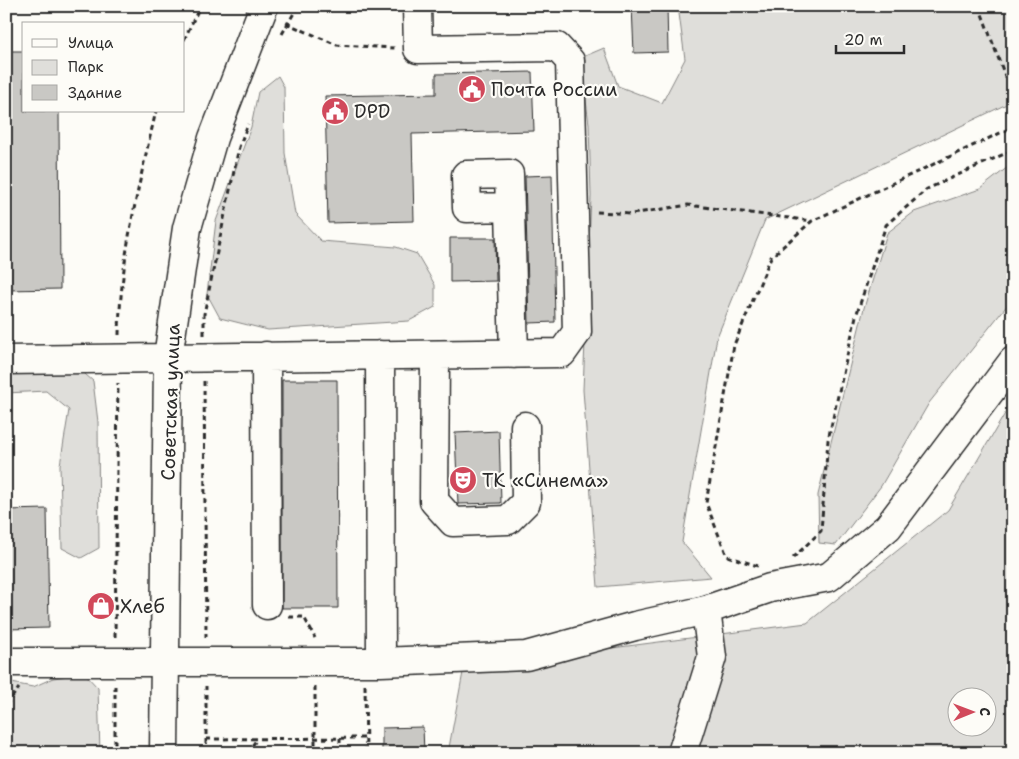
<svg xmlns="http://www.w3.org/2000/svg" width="1019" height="759" font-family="'Shantell Sans',sans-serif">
	<rect width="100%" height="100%" fill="#fdfcf7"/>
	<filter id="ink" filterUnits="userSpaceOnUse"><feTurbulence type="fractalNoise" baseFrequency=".02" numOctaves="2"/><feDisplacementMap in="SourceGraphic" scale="10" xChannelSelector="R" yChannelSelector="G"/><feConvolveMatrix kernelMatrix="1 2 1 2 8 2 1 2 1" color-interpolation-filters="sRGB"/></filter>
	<g filter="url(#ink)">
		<path fill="#dfdeda" stroke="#858482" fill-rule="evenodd" d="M678,6H1013V101L765,220L717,337L682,542L711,577L598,587L583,390L591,196L589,124L584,85L585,56L604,48L618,86L662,103L685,59Z
			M278,76L284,87L285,153L295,214L321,241L396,247L417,254L435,285V307L409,321L268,330L220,318L207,294L216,221L251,127L258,92Z
			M1008,167L1013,170V298L929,403L881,486L836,545L819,543L818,495L864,308L887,233L914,212L980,189Z
			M78,368L93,381L98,422L99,548L81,558L62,548L60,465L69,410L46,391L6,393V371Z
			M1013,400V753H448L464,667L807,623L948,510ZM956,696H986V726H956Z
			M85,674L98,688L100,753H6V682L33,687L53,678Z"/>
		<path fill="#c9c8c4" stroke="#2b2b2b" d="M632,6H667L668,52L634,53Z
			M6,51H24V111H59L60,289L6,290Z
			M532,72L534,131L412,134L414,221L328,223L325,96L436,94V74Z
			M552,175L555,322L529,323L525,176Z
			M450,238H495L496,281L450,282Z
			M282,380H337L338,608H282Z
			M499,431L501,503L458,504L455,433Z
			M47,509L49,628L6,629V510Z
			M423,727L424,753H382V728Z"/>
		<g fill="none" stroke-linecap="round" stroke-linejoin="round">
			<g stroke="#2b2b2b" stroke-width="31">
				<path id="minor" d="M510,207L467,208L466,175L509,174L514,354
					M380,355L381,662
					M266,356L267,605
					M435,356L434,501L453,522L508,520L526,502L525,426
					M6,360L562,353L577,332L570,61L557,47L418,49L417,6
					M6,662H381L526,656L635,626L706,610L770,588L829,577L888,527L1013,361
					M164,753L168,357L187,228L213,138L264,6
					M682,753L712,657L706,610"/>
			</g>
			<path stroke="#2b2b2b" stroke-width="3" stroke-dasharray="5 4" stroke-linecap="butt" d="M979,6L1005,76L1013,78
				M286,23L337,45L395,48
				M282,34L298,6
				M184,40L200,6
				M597,212L631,214L688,205L812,221
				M119,335C120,260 139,184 156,111
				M204,335V314L239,147L248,124
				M204,381L206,637
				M793,558L821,531L828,440L856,316L886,225L927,189L1013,150
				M758,566L727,556L706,503L734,345L771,257L812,221L1013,127
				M289,617H304L315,638
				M115,637L118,383
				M365,685L366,753
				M315,686V753
				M6,705L19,688
				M340,738V753
				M206,739L366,738
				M115,753V686
				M206,753V686
				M247,753L257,739"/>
			<use href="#minor" stroke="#fdfcf7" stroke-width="28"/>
		</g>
	</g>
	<defs>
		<g id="civic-disc" transform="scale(1.4375)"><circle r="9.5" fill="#d1495b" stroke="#fdfcf7"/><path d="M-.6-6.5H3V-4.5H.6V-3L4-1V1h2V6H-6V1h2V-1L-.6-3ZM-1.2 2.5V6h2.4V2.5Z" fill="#fff"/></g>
		<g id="theatre-disc" transform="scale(1.4375)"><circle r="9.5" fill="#d1495b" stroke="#fdfcf7"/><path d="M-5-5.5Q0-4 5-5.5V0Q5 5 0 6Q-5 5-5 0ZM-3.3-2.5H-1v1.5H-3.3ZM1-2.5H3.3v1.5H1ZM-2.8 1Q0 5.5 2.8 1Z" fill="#fff"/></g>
		<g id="shop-disc" transform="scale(1.4375)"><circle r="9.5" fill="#d1495b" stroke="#fdfcf7"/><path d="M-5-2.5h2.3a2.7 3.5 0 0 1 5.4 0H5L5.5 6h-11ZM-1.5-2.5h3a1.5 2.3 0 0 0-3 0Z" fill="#fff"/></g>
	</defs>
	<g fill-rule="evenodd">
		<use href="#civic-disc" x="472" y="89"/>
		<use href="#civic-disc" x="335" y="111"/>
		<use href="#theatre-disc" x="463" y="480"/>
		<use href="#shop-disc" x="101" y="606"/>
	</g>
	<g text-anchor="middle" stroke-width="4.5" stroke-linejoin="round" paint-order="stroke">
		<g font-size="19" fill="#2b2b2b" stroke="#fdfcf7" text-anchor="start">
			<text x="491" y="96">Почта России</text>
			<text x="354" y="118">DPD</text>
			<text x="482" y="487">ТК «Синема»</text>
			<text x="120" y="613">Хлеб</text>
		</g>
		<g font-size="19" fill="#2b2b2b" stroke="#fdfcf7">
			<text transform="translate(170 402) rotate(-88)" y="7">Советская улица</text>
		</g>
	</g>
	<rect width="1019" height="759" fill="none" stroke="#fdfcf7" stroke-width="25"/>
	<rect x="12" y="12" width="994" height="734" fill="none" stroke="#2b2b2b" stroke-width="2" filter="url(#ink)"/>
	<rect x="22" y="22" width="162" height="90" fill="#fdfcf7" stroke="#a9a8a5"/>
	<rect x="32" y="39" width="25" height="8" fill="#fdfcf7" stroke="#a9a8a5"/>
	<text x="68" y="48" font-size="15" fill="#2b2b2b">Улица</text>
	<rect x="32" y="60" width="25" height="15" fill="#dfdeda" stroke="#a9a8a5"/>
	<text x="68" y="72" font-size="15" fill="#2b2b2b">Парк</text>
	<rect x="32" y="85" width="25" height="15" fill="#c9c8c4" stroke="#a9a8a5"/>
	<text x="68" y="98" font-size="15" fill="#2b2b2b">Здание</text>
	<g transform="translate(972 712) rotate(89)"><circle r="24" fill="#fdfcf7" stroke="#a9a8a5"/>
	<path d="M0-4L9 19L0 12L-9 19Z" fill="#d1495b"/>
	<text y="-8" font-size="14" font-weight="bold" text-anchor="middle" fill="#2b2b2b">С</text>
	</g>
	<path d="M836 45v8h68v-8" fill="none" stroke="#2b2b2b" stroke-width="2.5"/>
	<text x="844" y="45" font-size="15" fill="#2b2b2b" stroke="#fdfcf7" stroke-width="4" paint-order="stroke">20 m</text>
</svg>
